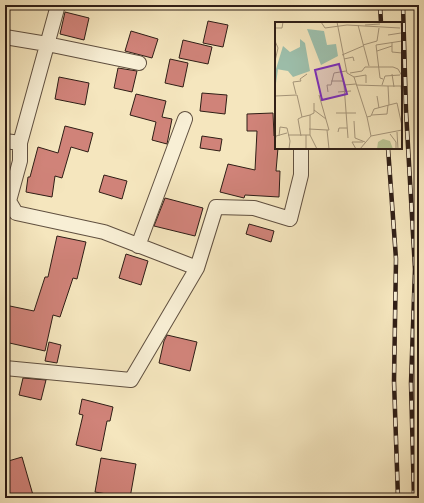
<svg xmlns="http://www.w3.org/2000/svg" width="424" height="503" font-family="'IM FELL DW Pica',serif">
	<rect width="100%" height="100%" fill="#f5e6be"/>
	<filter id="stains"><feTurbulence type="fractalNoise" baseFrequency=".005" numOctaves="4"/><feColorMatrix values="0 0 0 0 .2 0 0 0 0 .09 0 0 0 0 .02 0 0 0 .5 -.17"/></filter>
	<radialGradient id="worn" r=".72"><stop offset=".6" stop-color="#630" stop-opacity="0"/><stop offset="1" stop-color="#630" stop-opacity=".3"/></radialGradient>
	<path fill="#d08379" stroke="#2f1e16" d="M65,12L89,18L84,40L60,34Z
		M208,21L228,25L223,47L203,43Z
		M131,31L158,39L152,58L125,51Z
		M183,40L212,47L208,64L179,58Z
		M170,59L188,63L183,87L165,83Z
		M118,68L137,71L132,92L114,88Z
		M59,77L89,83L85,105L55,99Z
		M202,93L227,95L225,114L200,111Z
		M136,94L166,101L162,117L172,119L167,144L152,140L156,122L130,115Z
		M273,113L274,136H276V148H278L276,171H280L279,197L245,195L244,198L220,192L228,164L255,170L257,131H247V114Z
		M65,126L93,133L88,152L71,147L62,178L55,176L52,197L26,192L28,177H30L38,147L58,153Z
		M202,136L222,139L220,151L200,148Z
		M104,175L127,181L122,199L99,192Z
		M165,198L203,208L195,236L154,226Z
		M249,224L274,231L271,242L246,234Z
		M57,236L86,242L77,279L73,278L60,317L53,315L45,351L5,342V305L34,311L45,277H48Z
		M126,254L148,261L141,285L119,278Z
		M167,335L197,342L190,371L159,363L164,341Z
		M49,342L61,345L57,363L45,361Z
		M23,378L46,380L41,400L19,395Z
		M82,399L113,407L110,421H107L101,451L76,445L83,415L79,414Z
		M22,457L33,495L21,498H6L5,493V462Z
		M101,458L136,464L130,498L95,492Z"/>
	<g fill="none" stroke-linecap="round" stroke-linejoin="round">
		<g stroke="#605040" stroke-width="16">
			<path id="minor" d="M5,37L47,44L139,63
				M5,141L20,143V161L9,201L16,213L104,232L197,268
				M20,143L58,5
				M138,246L185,119
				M5,368L131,380L197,268L216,207L254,208L290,219L301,175V148"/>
		</g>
		<use href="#minor" stroke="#f8efd5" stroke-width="14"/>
		<g stroke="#2f1e16" stroke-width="4.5">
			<path id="rail" d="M380,5L381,23
				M403,5L406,111L415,269L411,383L414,498
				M388,148L396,259L394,381L398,498"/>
		</g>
		<use href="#rail" stroke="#f8efd5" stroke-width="3" stroke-dasharray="9" stroke-linecap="butt"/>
	</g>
	<g transform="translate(275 22)">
		<rect width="127" height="127" fill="#f5e6be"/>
		<path d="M108,117L115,119L118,127H102L103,120Z" fill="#bac593"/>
		<path d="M32,7L49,9L52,23L61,22L63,34L46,43ZM25,17L30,21L35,49L18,55L13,49L1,47L8,24L15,30L25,25Z" fill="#9dc0ad"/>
		<path fill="none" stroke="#9dc0ad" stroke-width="2" d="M0,61L2,47"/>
		<path fill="none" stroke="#a6967b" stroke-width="1" d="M46,0L50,6L72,3L125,6M62,0L72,51L79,55L92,95M126,0L127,15M83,3L94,44M90,3L105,2M0,6H7L8,0M113,13L126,11M0,19L3,26L0,39M117,20V30L127,31M88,23L102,19L104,6M102,29L117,24M67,33L88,24M69,37L78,35L79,39M75,51L87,49L90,45H118L123,47L127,54M117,52L119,65M79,55L91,53V61M108,57L105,56L101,23L127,19M56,59H68L69,63L81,62M69,63L73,116M81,63L113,64M107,63L110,54L125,53M53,70L52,63H56L59,51L71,49M63,70L76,69M21,72L18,60L26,59L25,57L32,52M44,73L54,108H52L54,127M0,74L22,73L27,95L35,93V113L42,127M102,74L104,86M114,83L122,81L127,104M39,88L51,97M61,91H81M35,93L39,91V81M97,93L112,92L113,83M79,99L80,116L90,120M34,107L52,108M63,110L64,106H72M122,110L123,127M115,112L121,120V127M13,113H35M31,113V127M4,114L5,105L12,106L15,119L14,127M26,114L23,97L27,95M96,114L92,95L96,94L99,87L114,83L113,64H126L127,73M0,119L1,114L12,111M81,127L77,120H88M85,127L96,114L127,108"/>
		<path fill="#7b2cbf" fill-opacity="0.15" stroke="#7b2cbf" stroke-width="2" d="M64,42L72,72L47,78L40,48Z"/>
		<rect width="127" height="127" fill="none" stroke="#2f1e16" stroke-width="2"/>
	</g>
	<rect width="424" height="503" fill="none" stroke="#f5e6be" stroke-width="20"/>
	<rect x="6" y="6" width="412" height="491" fill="none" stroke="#2f1e16" stroke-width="2"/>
	<rect x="10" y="10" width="404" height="483" fill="none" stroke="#2f1e16"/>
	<rect width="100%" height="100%" filter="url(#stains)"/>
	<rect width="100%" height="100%" fill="url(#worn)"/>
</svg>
